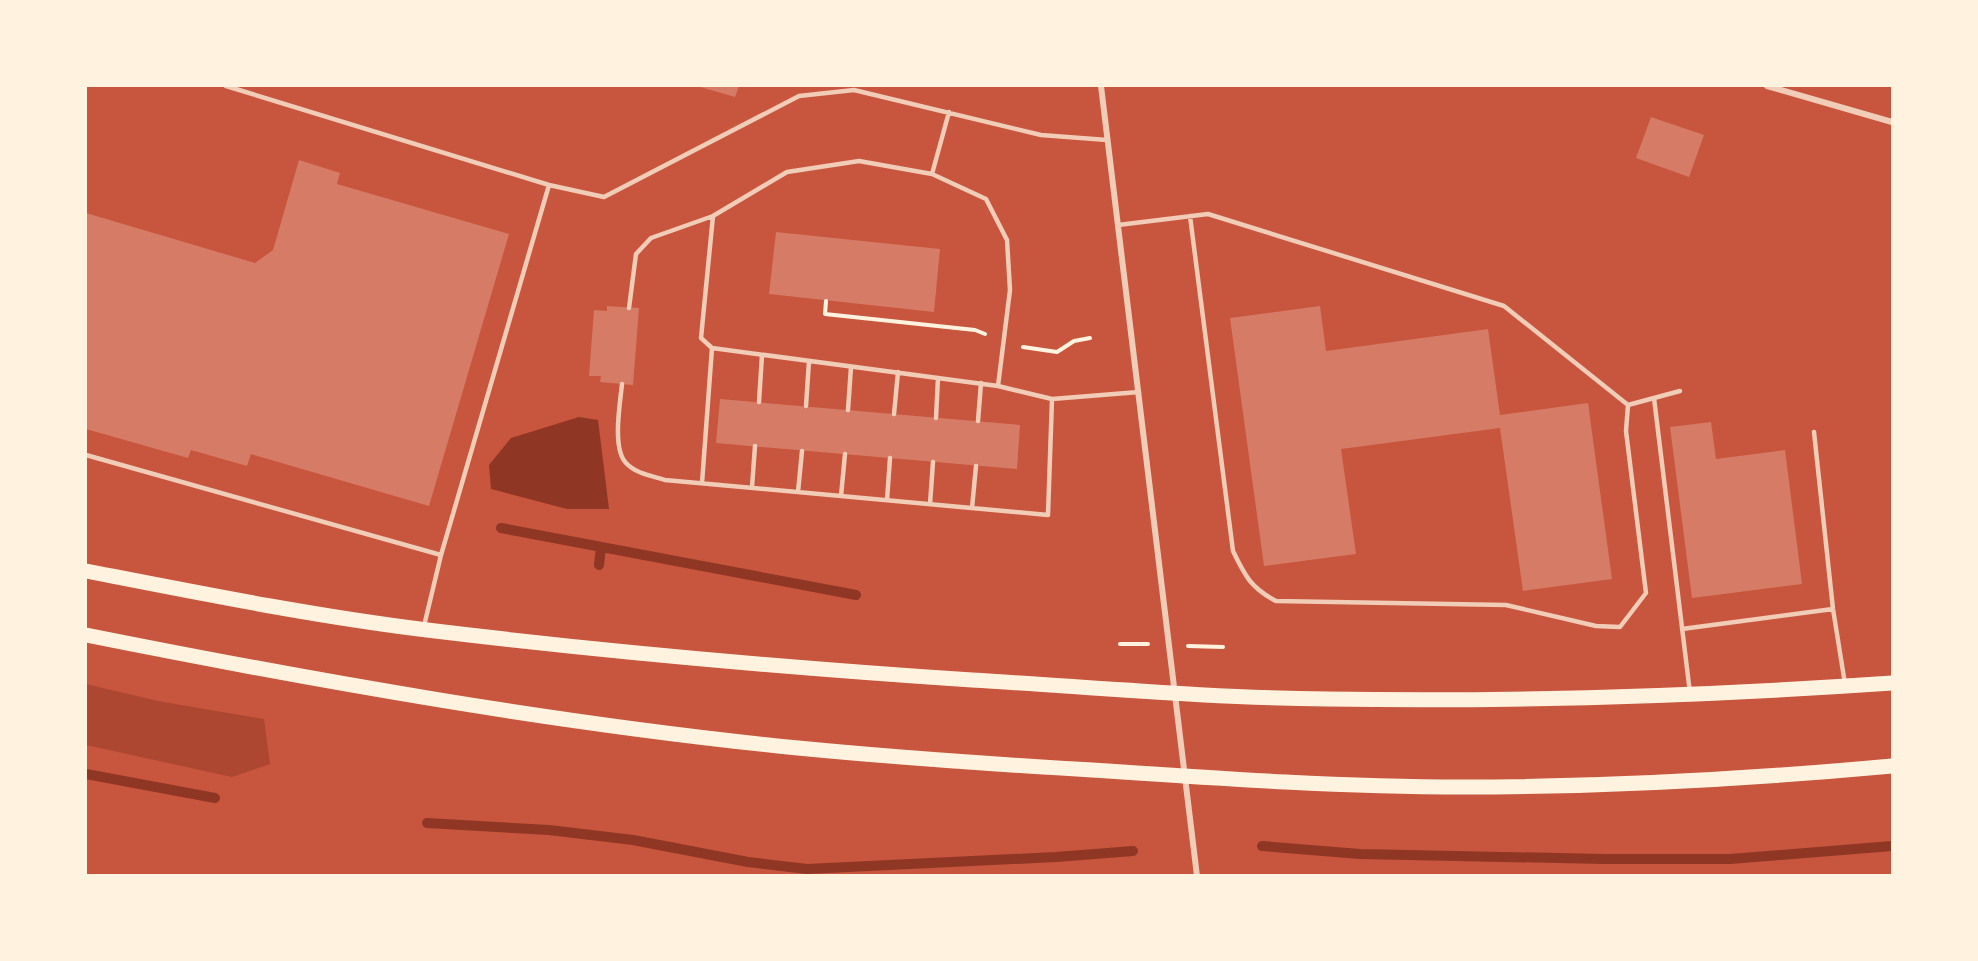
<svg xmlns="http://www.w3.org/2000/svg" width="1978" height="961" font-family="Signika,sans-serif">
	<rect width="100%" height="100%" fill="#c8553d"/>
	<path fill="#ae4732" d="M86,684L158,701L264,719L270,764L232,777L86,745Z"/>
	<path fill="#8f3625" d="M579,417L598,420L609,509H567L491,489L489,465L511,438Z"/>
	<g fill="none" stroke-linecap="round" stroke-linejoin="round">
		<path stroke="#8f3625" stroke-width="10" d="M501,528L856,595
			M599,565L601,547
			M86,774L215,798
			M427,823L549,830L633,840L748,862L807,869L1056,857L1133,851
			M1262,846L1360,854L1604,859H1730L1892,846"/>
	</g>
	<path fill="#d67c66" d="M697,86H739L735,97Z
		M1651,117L1704,135L1689,177L1636,158Z
		M299,160L340,173L337,184L509,234L429,506L251,454L247,466L191,450L188,458L86,429V213L255,263L273,250Z
		M776,232L940,249L934,312L769,294Z
		M607,306L639,308L633,385L600,382L601,376H589L594,310L607,311Z
		M1320,306L1326,351L1488,329L1500,415L1588,403L1612,579L1523,591L1500,428L1341,449L1356,554L1264,566L1230,318Z
		M720,399L1020,425L1017,469L716,443Z
		M1711,422L1716,459L1785,450L1802,584L1692,598L1670,427Z"/>
	<g fill="none" stroke-linecap="round" stroke-linejoin="round">
		<path stroke="#fff3e0" stroke-width="4" d="M826,301L825,314L975,330L985,334
			M1023,347L1057,352L1074,341L1090,338
			M1120,644H1148
			M1188,646L1223,647"/>
		<path stroke="#f1ccb7" stroke-width="4.5" d="M226,86L549,185L604,197L799,96L854,90L1041,135L1107,140
			M949,112L932,174L859,161L787,172L713,216L701,338L712,348L998,386L1052,399L1139,392
			M932,174L986,199L1007,240L1010,290L998,386
			M1190,216L1233,551C1245,576 1251,588 1276,601L1506,605L1596,626L1620,627L1646,593L1626,431L1628,405
			M1118,225L1208,214L1504,306L1628,405L1680,391
			M629,308L636,254L651,238L713,216
			M622,384C620,404 612,448 626,463C636,474 653,476 665,480L1048,515L1052,399
			M1654,398L1690,693
			M759,402L762,355
			M806,406L809,361
			M848,410L851,367
			M894,414L898,372
			M936,418L938,378
			M978,421L981,383
			M1814,432L1833,609L1845,684
			M86,455L441,555
			M702,483L712,348
			M752,487L755,446
			M798,492L802,451
			M841,496L845,454
			M887,500L890,458
			M930,504L933,462
			M972,508L976,466
			M424,626L441,555L549,185
			M1682,629L1833,609"/>
		<path stroke="#f1ccb7" stroke-width="6" d="M1101,86L1197,876
			M1767,86L1892,122"/>
		<path stroke="#fff3e0" stroke-width="15" d="M86,571C199,593 313,616 427,630C608,652 790,668 972,680C1090,687 1209,698 1327,699C1516,702 1704,696 1892,683
			M86,635C321,682 559,724 798,748C901,758 1005,765 1108,771C1226,779 1345,787 1464,787C1607,787 1750,779 1892,766"/>
	</g>
	<rect width="1978" height="961" fill="none" stroke="#fff3e0" stroke-width="174"/>
</svg>
